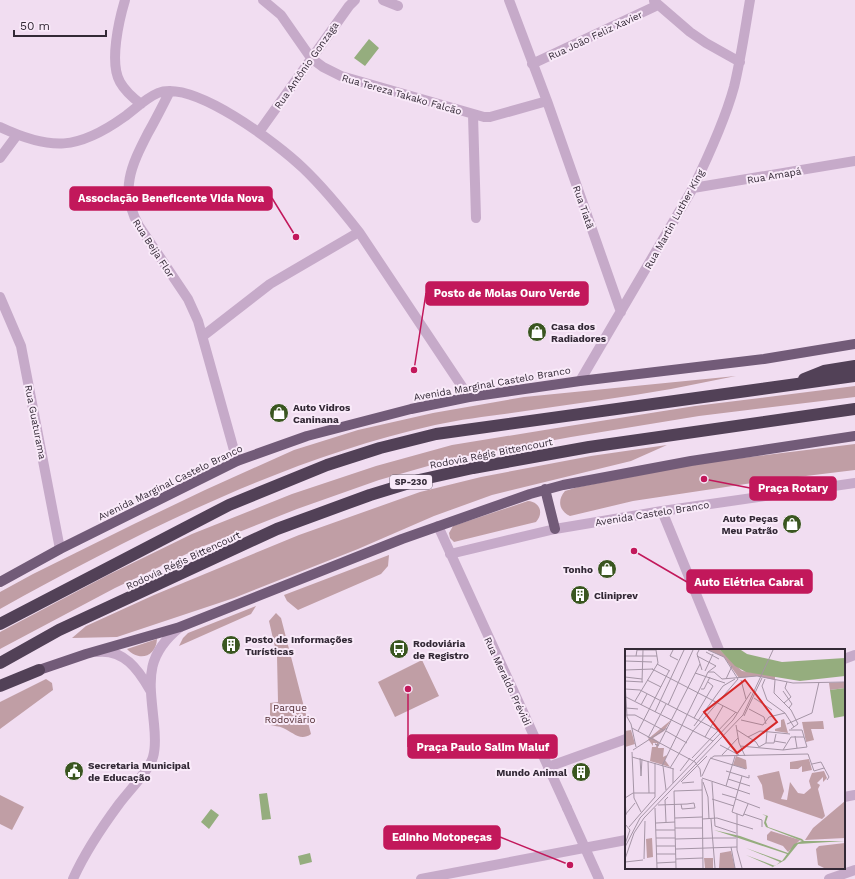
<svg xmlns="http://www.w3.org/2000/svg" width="855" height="879" font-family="'Work Sans',sans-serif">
	<rect width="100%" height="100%" fill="#f1ddf1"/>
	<path fill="#c09ea5" d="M736,376C714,380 693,385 671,389C625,397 578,403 532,410C500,415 466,418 435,425C283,459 135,534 0,609V592L33,574L134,524L205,490L294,450L358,430L433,413L524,397Z
		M855,386V397L699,416L571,437L456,458L379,480L297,509L199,548L115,588L0,649V632L108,575L192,534L292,494L376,466L452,445L569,426L695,406Z
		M855,444V470L765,481L633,501L570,516C559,511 557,500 565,491L578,487L708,462Z
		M667,445L631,461L492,495L434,516L358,549L234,598L117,637L72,638L86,626L154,595L299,535L420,492L481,477L591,456Z
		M528,501C540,502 544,513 536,522L454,542L450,538L449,533L453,526Z
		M389,555L388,566L381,574L298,610L287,601L284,595Z
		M256,606L251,614L179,646L183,638L188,633Z
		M276,613L281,618L311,734C300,742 293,732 283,728C279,726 274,726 270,725V703L278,702L277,656L269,621Z
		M157,639C156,657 139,662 127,649Z
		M422,660L439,696L395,717L378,682Z
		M46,679L52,683L53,690L0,729V702Z
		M0,795L24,807L12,830L0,824Z"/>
	<path fill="#95ad7e" d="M369,39L379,48L365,66L354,58Z
		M267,793L271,819L262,820L259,794Z
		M211,809L219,815L209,829L201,822Z
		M310,853L312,862L300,865L298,856Z"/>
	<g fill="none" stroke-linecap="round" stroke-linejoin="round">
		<path stroke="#c6aac9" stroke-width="10" d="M125,0C119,20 109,63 120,82C125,91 133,98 141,104
			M263,0L281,15L311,58L323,67L341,76L484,117H490L547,101
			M383,0L398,6
			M509,0L547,101L621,312
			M654,1L690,32L706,43L740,62
			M532,64L658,5
			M170,91C163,105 156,119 148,133C131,166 119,191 139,226L188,299L198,321L237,461
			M473,115L476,218
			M0,127C51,151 78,150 124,117C135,109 146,98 158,93C193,79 278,144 303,168C323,187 341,209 359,232L469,397
			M259,132L349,6L355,0
			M0,158L17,135
			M693,188L855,161
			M0,297L21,346L60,549
			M203,336L270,284L359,232
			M580,381L693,188C708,157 725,120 734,87C741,58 745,29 750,0
			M662,511L719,650
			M438,526L567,808
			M450,554L555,529L662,511L855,483
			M97,652C124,649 138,669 150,690
			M844,659L855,655
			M548,767L626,739
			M844,797L855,795
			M73,879C85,852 102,827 119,804C128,792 150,769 153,757C156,747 155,734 154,724C150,682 143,657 180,627
			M421,879L626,840
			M829,879L855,870"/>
		<path stroke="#725b78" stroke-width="10" d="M545,489L555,529
			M0,582L60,549L237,461L307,436L411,409L469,397L580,381L764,359L855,344
			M39,670L86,654L180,627L402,539L530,494L563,485L691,461L855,436"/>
		<path stroke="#524157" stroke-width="12" d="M804,379L824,371L855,366
			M0,624L229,505L327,465L380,448L436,434L855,376
			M0,663L59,630L277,529L370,495L419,480L473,468L589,447L855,409
			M0,686L39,670"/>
		<path stroke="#c6aac9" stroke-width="10" d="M567,808L599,879"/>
	</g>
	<defs>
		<g id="shop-disc" transform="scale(1)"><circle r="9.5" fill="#3a5620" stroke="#f9eaf9"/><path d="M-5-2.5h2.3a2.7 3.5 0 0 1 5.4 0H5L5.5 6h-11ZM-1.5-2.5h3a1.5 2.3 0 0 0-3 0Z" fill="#fff"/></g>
		<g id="building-disc" transform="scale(1)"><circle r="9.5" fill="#3a5620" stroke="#f9eaf9"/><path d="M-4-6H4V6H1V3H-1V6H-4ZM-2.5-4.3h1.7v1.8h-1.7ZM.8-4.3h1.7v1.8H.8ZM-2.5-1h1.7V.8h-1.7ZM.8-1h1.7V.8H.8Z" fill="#fff"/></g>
		<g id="bus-disc" transform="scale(1)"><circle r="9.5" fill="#3a5620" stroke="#f9eaf9"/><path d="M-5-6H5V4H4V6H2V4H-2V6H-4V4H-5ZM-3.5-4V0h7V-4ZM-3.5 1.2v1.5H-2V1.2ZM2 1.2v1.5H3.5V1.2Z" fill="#fff"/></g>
		<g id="civic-disc" transform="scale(1)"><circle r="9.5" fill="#3a5620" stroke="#f9eaf9"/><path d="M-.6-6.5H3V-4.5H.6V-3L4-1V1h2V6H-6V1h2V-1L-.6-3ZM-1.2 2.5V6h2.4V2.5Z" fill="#fff"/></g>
	</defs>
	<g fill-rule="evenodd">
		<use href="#shop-disc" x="537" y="332"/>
		<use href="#shop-disc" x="279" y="413"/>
		<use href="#shop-disc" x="792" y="524"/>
		<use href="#shop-disc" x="607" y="569"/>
		<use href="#building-disc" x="580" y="595"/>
		<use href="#building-disc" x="231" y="645"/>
		<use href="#bus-disc" x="399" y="649"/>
		<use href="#civic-disc" x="74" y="771"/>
		<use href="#building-disc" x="581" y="772"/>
	</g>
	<g text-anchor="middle" stroke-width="4" stroke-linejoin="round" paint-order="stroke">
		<rect fill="#f9eaf9" stroke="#6e6370" stroke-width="1" x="390" y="475" width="42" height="14" rx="3"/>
		<g font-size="9" font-weight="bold" fill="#332936">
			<text x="411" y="485">SP-230</text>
		</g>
		<g font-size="10" fill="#332936" stroke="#f9eaf9">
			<text transform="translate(595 35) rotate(-25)" y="4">Rua João Feliz Xavier</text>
			<text transform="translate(306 65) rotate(-55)" y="4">Rua Antônio Gonzaga</text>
			<text transform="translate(402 94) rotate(16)" y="4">Rua Tereza Takako Falcão</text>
			<text transform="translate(774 175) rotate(-10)" y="4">Rua Amapá</text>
			<text transform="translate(584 207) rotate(71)" y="4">Rua Tiatã</text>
			<text transform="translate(674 219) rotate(-61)" y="4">Rua Martin Luther King</text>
			<text transform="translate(154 248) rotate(57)" y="4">Rua Beija Flor</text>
			<text transform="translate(492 383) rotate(-10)" y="4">Avenida Marginal Castelo Branco</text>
			<text transform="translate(36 422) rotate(79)" y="4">Rua Guaturama</text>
			<text transform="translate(491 453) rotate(-11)" y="4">Rodovia Régis Bittencourt</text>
			<text transform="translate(170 482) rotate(-26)" y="4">Avenida Marginal Castelo Branco</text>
			<text transform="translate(652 513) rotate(-9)" y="4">Avenida Castelo Branco</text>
			<text transform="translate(183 560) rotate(-25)" y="4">Rodovia Régis Bittencourt</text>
			<text transform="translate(508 681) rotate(65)" y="4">Rua Meraldo Prévidi</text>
		</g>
		<g font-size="10" font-weight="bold" fill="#332936" stroke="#f9eaf9" text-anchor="start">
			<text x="551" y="330">Casa dos<tspan x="551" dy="12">Radiadores</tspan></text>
			<text x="293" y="411">Auto Vidros<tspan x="293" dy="12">Caninana</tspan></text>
			<text x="778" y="522" text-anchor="end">Auto Peças<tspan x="778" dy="12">Meu Patrão</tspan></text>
			<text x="593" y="573" text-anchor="end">Tonho</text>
			<text x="594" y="599">Cliniprev</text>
			<text x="245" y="643">Posto de Informações<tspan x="245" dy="12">Turísticas</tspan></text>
			<text x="413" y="647">Rodoviária<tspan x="413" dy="12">de Registro</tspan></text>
			<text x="88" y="769">Secretaria Municipal<tspan x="88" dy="12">de Educação</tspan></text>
			<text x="567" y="776" text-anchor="end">Mundo Animal</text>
		</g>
		<g font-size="10" fill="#532e35" stroke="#f9eaf9">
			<text x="290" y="711">Parque<tspan x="290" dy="12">Rodoviário</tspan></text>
		</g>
	</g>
	<g transform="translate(625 649)">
		<rect width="220" height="220" fill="#f1ddf1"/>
		<path d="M83,1H95L117,22L146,26L150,27V31L132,27L114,29L99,8ZM220,33V39L205,41L204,34ZM159,70L163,84L150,82V80L156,78V71ZM46,71L39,82L28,89L34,93L33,99H39L38,108L42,106L40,111L45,118L25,112L27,98H31L32,94H28V97L23,90ZM198,72L199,80H186L189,91L181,93L177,73ZM6,81L10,95L0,98V82ZM111,107L121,111L122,120L108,116ZM184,110L187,121L177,123V117L173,120H165V113ZM154,122L159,142L156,150L162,151L165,133L173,144L179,145L186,139L184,132L187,124L199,122L202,129L198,133V128L192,134L195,136L193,140L200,167L197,170L139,150L137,136L132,127ZM220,152V189L180,191L188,179ZM146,182L149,183L175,191L163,203L158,197L142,191V186ZM27,189L28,208L22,209L21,190ZM220,194V219H199L193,216L191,200L194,197ZM106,202L110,219H94L95,204ZM79,209H88V219H80Z" fill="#c09ea5"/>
		<path d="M95,1H116L122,5L157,13L220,9V27L175,32L121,23L110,17ZM220,39V67L209,69L205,41ZM137,165L143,167L141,173L143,178L177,190L179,192H220L173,195L160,211L146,219L148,218L121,206L150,217L155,213L121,199L157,212L162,205L89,181L115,187L163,204L169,195L177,192L141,178L139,174L141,167Z" fill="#95ad7e"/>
		<path fill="none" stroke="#a595a6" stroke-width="1" d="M48,1L45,7L53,11M74,1L72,5L77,21M83,1L99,8L113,30M81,3L94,10M0,7H32M11,7L12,1H31M72,7L91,17L83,23M0,12L27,13M32,15L45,22M27,20L112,64M0,21L28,20M80,22L88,5M83,23H89L97,30L132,27L168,34L220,33M70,24L100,34M0,28L17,30M101,30L107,17M140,30L137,37L142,51L160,64L169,78M22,31L36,38M116,31L121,50M150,31L149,44L166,61L173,75L166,80M0,32L2,68L6,75L11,98M0,32L18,33M17,33L18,1M0,40L15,41L94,82M76,40H79L85,28M158,42L167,55L164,59M1,48L88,92M129,49L147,61M10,52L33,14L31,1M159,54L166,48L160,39L162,33M16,56L22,45M43,56L68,1M1,59L13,60M124,60L139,68L141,75M30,63L59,1M0,66H10L38,81M119,67L137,29M69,69L88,37L83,33M116,71L138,76L144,68L160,64M162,75L187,64L194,33M111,76L114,94L120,107M69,77L98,37L110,30M7,79L70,113L75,120L76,128M112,81L131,93L134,98M13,82L44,22M41,82L62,94M170,87L172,99M80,88L98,57M123,88L135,82L165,85M166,88H179M23,89L41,55M149,92L161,94M141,94H149L151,85M33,96L30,95L33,97L75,15M95,96L114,106M115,97L158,101L182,98L177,81H164M134,98L141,94L142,82M8,101L42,79M158,101L166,88M7,103L9,149L16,163M97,106L113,89M7,108L49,120M15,109L16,127L17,110M67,109L111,63M85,109L121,120M23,112L24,144M187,115L196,113L204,128L202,131M37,117L83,23M38,117L41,141M45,119L68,82L113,30M55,122L65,109M101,122L124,129V126M77,127L85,110L89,107L183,105L189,122L199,119M117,127L107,163L118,167L123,155M77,129L125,145M77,130L78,219M103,130L125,137M56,133L82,107M78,133L83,148L84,170M87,133L90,177L111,184M48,134V120M57,134L69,133M101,137L110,107M97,145L111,149M0,148L1,166M0,149L8,144H30M87,150L109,157M111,150L135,159M33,156L62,155L69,154L70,159L57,160L56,155M30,159L32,219M112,165V201L117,219M119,165L137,171V178M0,166L10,154M50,169L77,168M77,170L92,169L128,180M86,170L90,219M41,173L40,151L43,148M31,174L50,173M0,175L5,181L0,195M4,178L30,148V114M50,179H77M31,181H50M31,189H50M89,189H111M50,190L89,189M31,197H50M0,198L15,169L108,71L126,43M106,198L110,219M51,200L112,198M31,205H51M0,210L9,184L19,169L118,66L148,1M19,210L20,172M51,210L78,209M0,213L18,211M32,214L51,213M51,219L49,142L77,141"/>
		<path fill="#d62828" fill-opacity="0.15" stroke="#d62828" stroke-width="2" d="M120,31L152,73L112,104L79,63Z"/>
		<rect width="220" height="220" fill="none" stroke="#332936" stroke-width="2"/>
	</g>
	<path fill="none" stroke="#c2185b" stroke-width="1.5" d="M296 237L272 198M414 370L426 293M704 479L750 488M634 551L687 582M408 689L408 747M570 865L500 837"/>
	<g fill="#c2185b" stroke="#f9eaf9" stroke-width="1.5">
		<circle cx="296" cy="237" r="4"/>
		<circle cx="414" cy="370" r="4"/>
		<circle cx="704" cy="479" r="4"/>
		<circle cx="634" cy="551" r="4"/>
		<circle cx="408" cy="689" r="4"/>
		<circle cx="570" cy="865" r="4"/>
	</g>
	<g fill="#c2185b" stroke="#c2185b" stroke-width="1.5">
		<rect x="70" y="187" width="202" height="23" rx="4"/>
		<rect x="426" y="282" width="162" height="23" rx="4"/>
		<rect x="750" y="477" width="86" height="23" rx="4"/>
		<rect x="687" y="570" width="125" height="23" rx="4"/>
		<rect x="408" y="735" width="149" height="23" rx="4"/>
		<rect x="384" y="826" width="116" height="23" rx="4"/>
	</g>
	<g font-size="11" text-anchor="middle" font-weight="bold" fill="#fff">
		<text x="171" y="202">Associação Beneficente Vida Nova</text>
		<text x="507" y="297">Posto de Molas Ouro Verde</text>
		<text x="793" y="492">Praça Rotary</text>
		<text x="749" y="586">Auto Elétrica Cabral</text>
		<text x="483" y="751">Praça Paulo Salim Maluf</text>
		<text x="442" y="841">Edinho Motopeças</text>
	</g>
	<path d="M14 30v6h92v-6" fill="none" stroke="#332936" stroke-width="2"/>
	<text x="20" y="30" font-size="12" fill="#332936" stroke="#f9eaf9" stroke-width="3" paint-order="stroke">50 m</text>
</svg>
